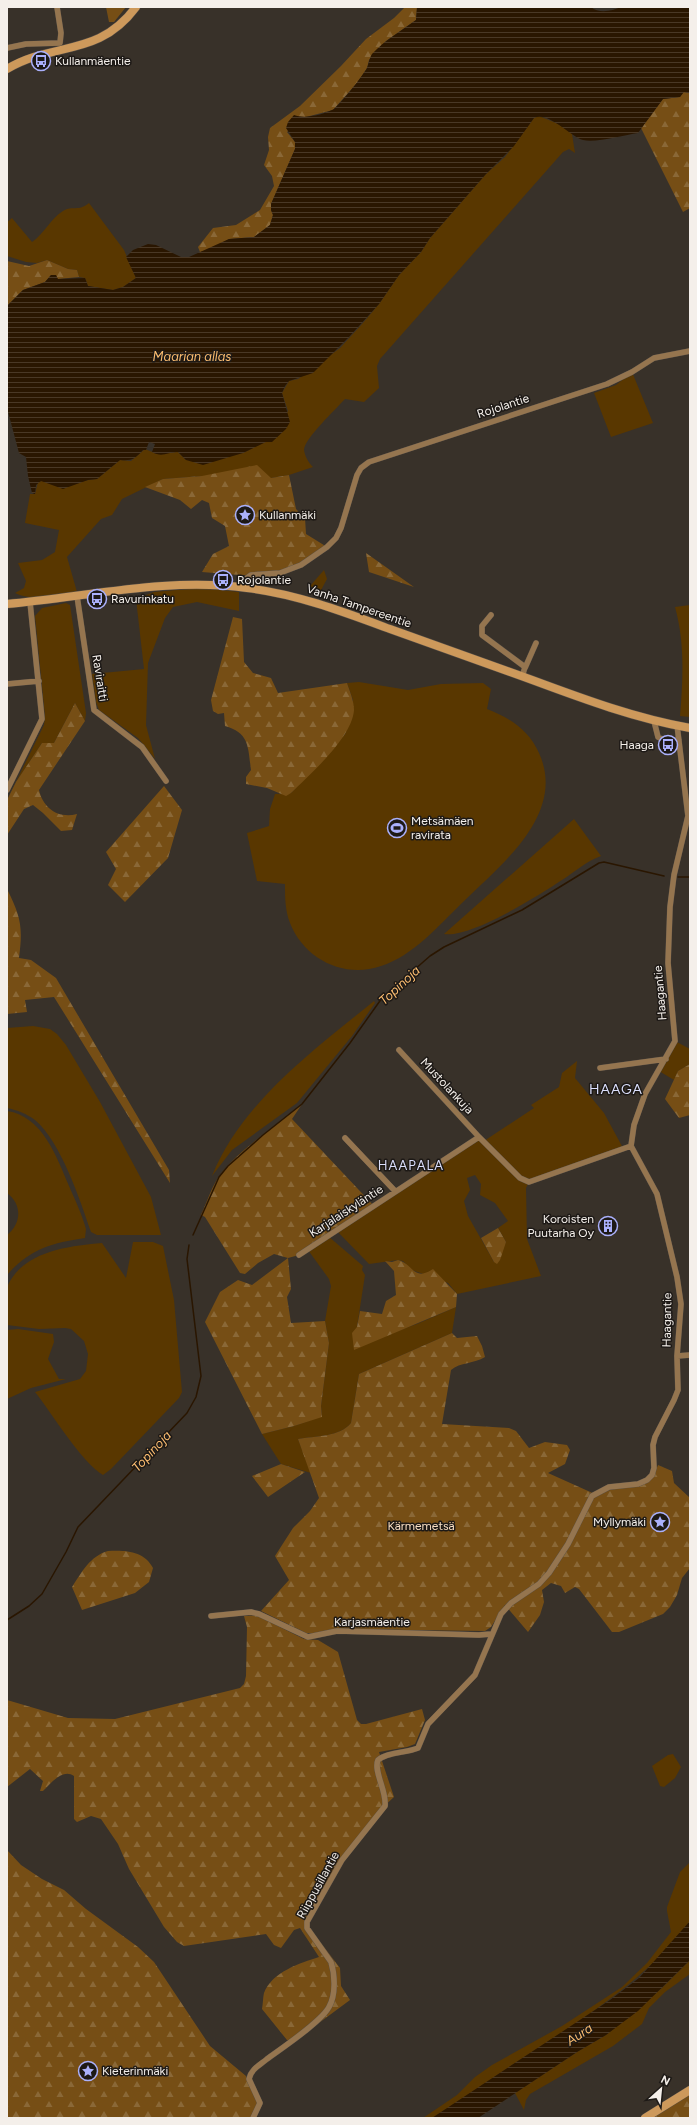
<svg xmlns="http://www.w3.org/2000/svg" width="697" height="2125" font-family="Figtree,sans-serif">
	<defs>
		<pattern id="forest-firs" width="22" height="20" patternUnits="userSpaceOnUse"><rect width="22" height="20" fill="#764e15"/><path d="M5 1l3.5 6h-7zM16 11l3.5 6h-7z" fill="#8a6837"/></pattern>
		<pattern id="water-rules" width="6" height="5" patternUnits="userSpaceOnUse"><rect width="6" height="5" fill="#2a1600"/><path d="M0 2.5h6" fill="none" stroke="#4a3825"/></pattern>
	</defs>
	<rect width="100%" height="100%" fill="#383129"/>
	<path fill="#593700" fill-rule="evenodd" d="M539,116L561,125L572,134L575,153L569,149L563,152L380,359L377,366L379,388L364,402L345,399C336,409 304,439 304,450C305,457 309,463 313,467L289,475L271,478L202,476L163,479L122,499L112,515L101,519L67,557L77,592C58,594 32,602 15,593L24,588L26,581L18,563L42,560L55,552L59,530L25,523L30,494H35L38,482L45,480L62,488L88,480L97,479L120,460L131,461L145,449L157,454L178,452L186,460L243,453L266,441L288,411L282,393L289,381L298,379L340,348L362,324L379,304L399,275L421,252L430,238L486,174L505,157L534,118Z
		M89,203L124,250L136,278L123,287L113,290L88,286L85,278L79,277L77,270L68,269L47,260L37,263L26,262L7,256V222L12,218L32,242C44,234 51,218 63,211C73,205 78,212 89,203Z
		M632,372L653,423L611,437L594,393L616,385Z
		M324,570L327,579L320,592L310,586Z
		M200,588L239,592V611L197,602L173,607L165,618L148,663L146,725L155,759L138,738L99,710L96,702L92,674L144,669L136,599L154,592Z
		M66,603L70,605L86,713L85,721L75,703L54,743H42L16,782L44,725L45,716L35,616L42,608Z
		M690,605V717L680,716C683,679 685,643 675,607Z
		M359,682L408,690L441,684L483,683L491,689L487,709C510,718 529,730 539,753C567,814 500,866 462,903C438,926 413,956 381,966C344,979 304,959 290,923C285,910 285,897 285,884L257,881L247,833L269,826L270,809L275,794L291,793L345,734L353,700L347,683Z
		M574,819L601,856C586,861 575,872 562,880C538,896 471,938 444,934Z
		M374,1001L375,1003L352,1036L297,1103L232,1150L212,1176C241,1103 315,1049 374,1001Z
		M33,1026L50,1029L57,1034L66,1045L100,1102L151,1197L161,1235H97L91,1232C80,1200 61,1142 35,1120C27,1114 17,1110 7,1108V1028Z
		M675,1041L690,1049V1064L678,1071L674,1080L659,1071Z
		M577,1061L575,1078L604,1113L623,1148L529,1182L526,1188L527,1239L541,1276L457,1294L448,1283L412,1270L403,1261L398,1260L369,1264L336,1230L479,1137L484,1141L534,1108L531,1105L559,1087L562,1073ZM475,1175L481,1184L480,1195L495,1203L508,1221L498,1228L506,1242L494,1262L468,1216L464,1201L470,1190L467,1178Z
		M7,1111C43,1116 57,1158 69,1186C75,1200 82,1214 86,1229L85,1238C51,1243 30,1249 7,1275V1235C22,1223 22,1204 7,1193Z
		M328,1236L363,1266L362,1270L365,1275L357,1327L391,1333L417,1324L456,1307L452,1333L359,1374L351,1423C340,1437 315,1436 298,1439L311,1473L281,1464L262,1434L294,1426L322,1416L321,1406L329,1343L325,1321L331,1286L329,1279L308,1250Z
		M133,1242H153L163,1246L174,1300L182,1392L179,1398L111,1469L103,1475C82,1463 51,1412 35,1392L80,1379L86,1371L88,1354L84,1341L71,1329L65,1328L39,1329L7,1325C7,1316 4,1292 8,1285C24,1251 69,1246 102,1243L126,1278Z
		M18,1329L53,1334L54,1342L48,1359L59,1379H66L31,1388L7,1399V1330Z
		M673,1754L681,1767L675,1778L664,1787L660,1786L652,1766L668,1755Z
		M690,1862V1921C647,1979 586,2017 526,2056C495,2076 464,2098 432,2118H423L457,2095L475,2077L492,2065L562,2026L622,1987L647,1963L671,1932L667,1911V1907L680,1872Z
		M690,1960V1974L665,1992L649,2008L642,2024L613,2046L530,2094L526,2100L524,2110L515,2093L577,2052L606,2035L662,1988Z"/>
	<path fill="url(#forest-firs)" d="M106,7H126L114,22H109Z
		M405,7H417L416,20L386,41L369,60L367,68L357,83L333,110L302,118L287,132L295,142V149L271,204V210L273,215L270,225L254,237L229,239L212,249L200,252L198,247L213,228L236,225L260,210L274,186L272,176L264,165L269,150L268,137L270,128L300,106L341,66L366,39L394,18Z
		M683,92L690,93V208L683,212L641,128L663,99L680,97Z
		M47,260L68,269L77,270L79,277L58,279L51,275L45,282L23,290L7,306V261L29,266Z
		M257,465L271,478L289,475L296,509L305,518L306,534L327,547C319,553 311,560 302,565C272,581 234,574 202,572L213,554L229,546L225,526L212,518L209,503L202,500L191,509L180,500L145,487L163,479L202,476Z
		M366,553L414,587L369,572Z
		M233,617L242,619L244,662L253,673L271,678L278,693L347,683C350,692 354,701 354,710C352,738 310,774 291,793L286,796L267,788L246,784V777L251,770C248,748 250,733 225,726L224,713L218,714L213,711L211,700Z
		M75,703L85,721L39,790C43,808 58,819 77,814L72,830L61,831L43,813L33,805L24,809L7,835V800L16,782L42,743H54Z
		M164,786L182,810L168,858L125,902L108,885L116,869L106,852Z
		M7,889C21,917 23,927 19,958L31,960L56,978L169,1170L170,1183L54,997L25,1000L27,1012L7,1014Z
		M690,1064V1115L679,1118L665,1099L678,1071Z
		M302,1104L292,1119L374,1206L299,1255L288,1258L291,1289L287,1297L291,1323L325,1321L329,1343L321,1406L322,1417L294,1426L262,1434L205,1322L220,1292L238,1280L252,1285L288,1258L274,1254L258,1263L245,1274L240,1273L205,1217L201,1215C207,1202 211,1189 218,1178C235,1152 278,1125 302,1104Z
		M498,1228L506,1242L500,1260L497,1264L494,1262L481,1238Z
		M398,1260C414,1264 413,1282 433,1269L457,1294L456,1307L354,1350L352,1333L357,1327L360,1311L382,1314L386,1301L396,1295L394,1271L385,1261L392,1262Z
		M452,1333L457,1338L477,1336L482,1346L485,1357C474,1364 460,1362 451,1370L442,1424L509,1428L516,1431L529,1448L545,1442L567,1445L570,1450L565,1464L548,1473L597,1495C619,1482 649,1495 658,1465L672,1471L674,1483L690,1498V1568L682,1578L677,1595L670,1607L663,1614L619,1632H612L579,1589L575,1587L565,1593L561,1586L551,1583L542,1590L544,1602L540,1615L528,1632L505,1605L491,1627L485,1631L333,1629L314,1634L306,1633L261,1611L289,1580L275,1556L293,1528L310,1511L319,1498L298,1439C315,1436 340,1437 351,1423L359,1374Z
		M281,1464L305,1472L268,1497L252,1476Z
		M108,1551C126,1550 144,1551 153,1568L149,1582L135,1593L82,1610L72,1587C82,1572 90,1556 108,1551Z
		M256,1615L304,1639L318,1640L338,1652L357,1720L361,1724H366L422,1709L425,1720L415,1744L407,1747L379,1752L394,1797L381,1809L340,1859L305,1922L340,1968L341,1986L350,2000L296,2040H287L262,2009C263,2004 263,1997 264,1993C272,1972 300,1963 319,1957L300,1928L294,1930L281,1948L274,1945L266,1934L184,1946L177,1942L164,1927L129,1869L118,1844L101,1819L91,1816L77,1822L74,1819V1776C63,1768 51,1783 43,1791H40L43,1781L30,1769L7,1787V1700L68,1718L115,1719L240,1688L244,1684L246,1676L247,1627L244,1616Z
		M7,1850L21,1865L42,1879L64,1890L86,1909L138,1947L154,1962L210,2046L246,2076L258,2103L250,2118H7Z
		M690,2094V2118H651Z"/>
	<path fill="url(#water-rules)" d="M417,7H591C599,14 612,11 621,7H690V93L684,92L680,97L663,99L638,133C624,135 596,143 583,140C569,136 549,111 534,118L514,146L486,174L430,238L421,252L399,275L379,304L349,337L313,373L289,381L285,386L282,393L290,422L286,429L272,442H266L243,453L203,465L186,460L178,452C168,452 162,458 152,452L155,444L149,442L146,450H143C135,459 132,461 120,460L97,479L88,480L63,489L41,481L36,485L35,494L32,493L28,476L26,457L19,453L7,408V306L23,290L45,282L51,275H56L58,279L85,278L88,286L113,290L123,287L136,278L126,257L133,250L148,244L156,245L181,257H189L229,239L254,237L270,225L273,215L271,210V204L295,149V142L286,128L288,122L294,115C305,119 321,115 332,110C337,109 364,74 367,68C369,63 369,59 372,54C385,40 401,31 416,20Z
		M690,1921V1960L638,2011L606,2035L577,2052L478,2118H432L610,2000L639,1978Z"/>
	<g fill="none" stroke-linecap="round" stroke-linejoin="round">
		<path stroke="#2a1600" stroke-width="1.5" d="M678,877H690
			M193,1235L219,1177L228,1166L263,1135L302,1104L350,1043L382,998L430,956L444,947L522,910L599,863L604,862L664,876
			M7,1620L29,1606L42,1594L66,1552L78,1527L187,1413L196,1397L201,1376L187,1259L189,1245"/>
		<g stroke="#564f48" stroke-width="6">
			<path id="street" d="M7,48L26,44L60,43L61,33L57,7
				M246,588L247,578L251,575L280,573L301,565L327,547L336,538L341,528L357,475L361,468L369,462L607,384L632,372L654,358L690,351
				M77,596L94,710L142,747L166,781
				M491,615L482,626V635L525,667L522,677
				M525,668L536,643
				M7,684L39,681
				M654,721L658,737L666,741L679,740
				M7,790L42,719L30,602
				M399,1050L479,1137
				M600,1068L666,1059
				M345,1138L395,1191
				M299,1255L479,1137L520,1178L529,1182L631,1146
				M677,1356L690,1355
				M211,1616L251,1612L259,1614L308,1637L337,1631L479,1635L491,1634
				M253,2118L260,2103L249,2079C251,2069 260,2065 267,2059C282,2048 321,2022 329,2007C336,1995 335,1975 331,1962L307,1928V1922L342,1860L385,1806C387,1791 373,1771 378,1760C387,1752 406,1753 418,1748L428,1724L475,1675L501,1614L511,1603L539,1584L549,1573L568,1544L592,1496L609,1487L638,1484L647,1480L652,1475L654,1468L653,1445L655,1437L674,1400L678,1390L677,1356L681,1304L677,1277L657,1194L631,1146L634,1125L645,1094L675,1041L668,963L670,907L674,875L688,816L677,725"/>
		</g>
		<g stroke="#564f48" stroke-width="9">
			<path id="secondary" d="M7,69C54,41 98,58 136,7
				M7,604C87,597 167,577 247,588C297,594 344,612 390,629C435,645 479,661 524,677C578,697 633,718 690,728
				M645,2118L690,2090"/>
		</g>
		<use href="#street" stroke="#95754f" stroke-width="5.5"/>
		<use href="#secondary" stroke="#cd995b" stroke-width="8"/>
	</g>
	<defs>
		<g id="bus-ring" transform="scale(1)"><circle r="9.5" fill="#1d1916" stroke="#aab0fb" stroke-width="1.5"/><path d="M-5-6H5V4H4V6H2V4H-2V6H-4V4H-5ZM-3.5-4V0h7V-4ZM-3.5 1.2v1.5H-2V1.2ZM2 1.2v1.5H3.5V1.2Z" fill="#aab0fb"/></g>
		<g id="sight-ring" transform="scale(1)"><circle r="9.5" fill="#1d1916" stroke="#aab0fb" stroke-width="1.5"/><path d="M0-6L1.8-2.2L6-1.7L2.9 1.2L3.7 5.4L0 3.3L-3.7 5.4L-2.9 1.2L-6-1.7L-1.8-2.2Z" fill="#aab0fb"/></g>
		<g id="stadium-ring" transform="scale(1)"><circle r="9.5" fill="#1d1916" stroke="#aab0fb" stroke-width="1.5"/><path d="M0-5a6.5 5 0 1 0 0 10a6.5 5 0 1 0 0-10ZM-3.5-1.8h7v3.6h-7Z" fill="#aab0fb"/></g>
		<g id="building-ring" transform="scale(1)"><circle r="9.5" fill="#1d1916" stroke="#aab0fb" stroke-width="1.5"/><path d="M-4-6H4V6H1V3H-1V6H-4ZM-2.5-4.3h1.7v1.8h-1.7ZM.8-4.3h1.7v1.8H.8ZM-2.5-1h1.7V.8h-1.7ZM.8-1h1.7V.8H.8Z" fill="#aab0fb"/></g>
	</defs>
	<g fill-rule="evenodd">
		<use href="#bus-ring" x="41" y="61"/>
		<use href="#sight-ring" x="245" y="515"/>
		<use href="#bus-ring" x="223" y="580"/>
		<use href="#bus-ring" x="97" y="599"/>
		<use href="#bus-ring" x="668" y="745"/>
		<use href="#stadium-ring" x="397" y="828"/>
		<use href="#building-ring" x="608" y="1226"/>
		<use href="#sight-ring" x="660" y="1522"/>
		<use href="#sight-ring" x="88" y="2071"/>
	</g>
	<g text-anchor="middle" stroke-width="3" stroke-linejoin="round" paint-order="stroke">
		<g font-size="12" fill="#f4efea" stroke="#1d1916" text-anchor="start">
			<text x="55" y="65">Kullanmäentie</text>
			<text x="259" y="519">Kullanmäki</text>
			<text x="237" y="584">Rojolantie</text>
			<text x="111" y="603">Ravurinkatu</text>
			<text x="654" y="749" text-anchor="end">Haaga</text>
			<text x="411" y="825">Metsämäen<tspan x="411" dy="14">ravirata</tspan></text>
			<text x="594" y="1223" text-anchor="end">Koroisten<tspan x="594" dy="14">Puutarha Oy</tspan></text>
			<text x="646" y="1526" text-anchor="end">Myllymäki</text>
			<text x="102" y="2075">Kieterinmäki</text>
		</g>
		<g font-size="12" fill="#f4efea" stroke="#1d1916">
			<text transform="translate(503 406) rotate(-18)" y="4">Rojolantie</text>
			<text transform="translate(359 606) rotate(19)" y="4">Vanha Tampereentie</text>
			<text transform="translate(100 678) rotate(81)" y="4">Raviraitti</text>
			<text transform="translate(660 993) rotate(-95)" y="4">Haagantie</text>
			<text transform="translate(447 1086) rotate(47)" y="4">Mustolankuja</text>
			<text transform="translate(346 1211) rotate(-33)" y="4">Karjalaiskyläntie</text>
			<text transform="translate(667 1320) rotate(-89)" y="4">Haagantie</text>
			<text x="372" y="1626">Karjasmäentie</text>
			<text transform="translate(318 1885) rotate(-61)" y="4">Riippusillantie</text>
		</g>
		<g font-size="12" fill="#f8dec2" stroke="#1d1916">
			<text x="421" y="1530">Kärmemetsä</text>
		</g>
		<g font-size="13" font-style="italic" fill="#fcbd70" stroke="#1d1916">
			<text x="192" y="361">Maarian allas</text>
			<text transform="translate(399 985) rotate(-43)" y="5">Topinoja</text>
			<text transform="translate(151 1451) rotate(-47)" y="5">Topinoja</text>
			<text transform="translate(579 2034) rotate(-34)" y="5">Aura</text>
		</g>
		<g font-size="13" letter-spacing="1" fill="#dbdffc" stroke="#1d1916">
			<text x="411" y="1170">HAAPALA</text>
		</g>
		<g font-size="14" letter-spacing="1" fill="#dbdffc" stroke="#1d1916">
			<text x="616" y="1094">HAAGA</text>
		</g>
	</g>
	<rect width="697" height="2125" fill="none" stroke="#f4efea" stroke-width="16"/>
	<g transform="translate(661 2089) rotate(27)" stroke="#1d1916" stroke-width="3" paint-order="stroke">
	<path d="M0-3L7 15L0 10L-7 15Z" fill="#f4efea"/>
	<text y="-6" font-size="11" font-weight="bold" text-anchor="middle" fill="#f4efea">N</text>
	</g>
</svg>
